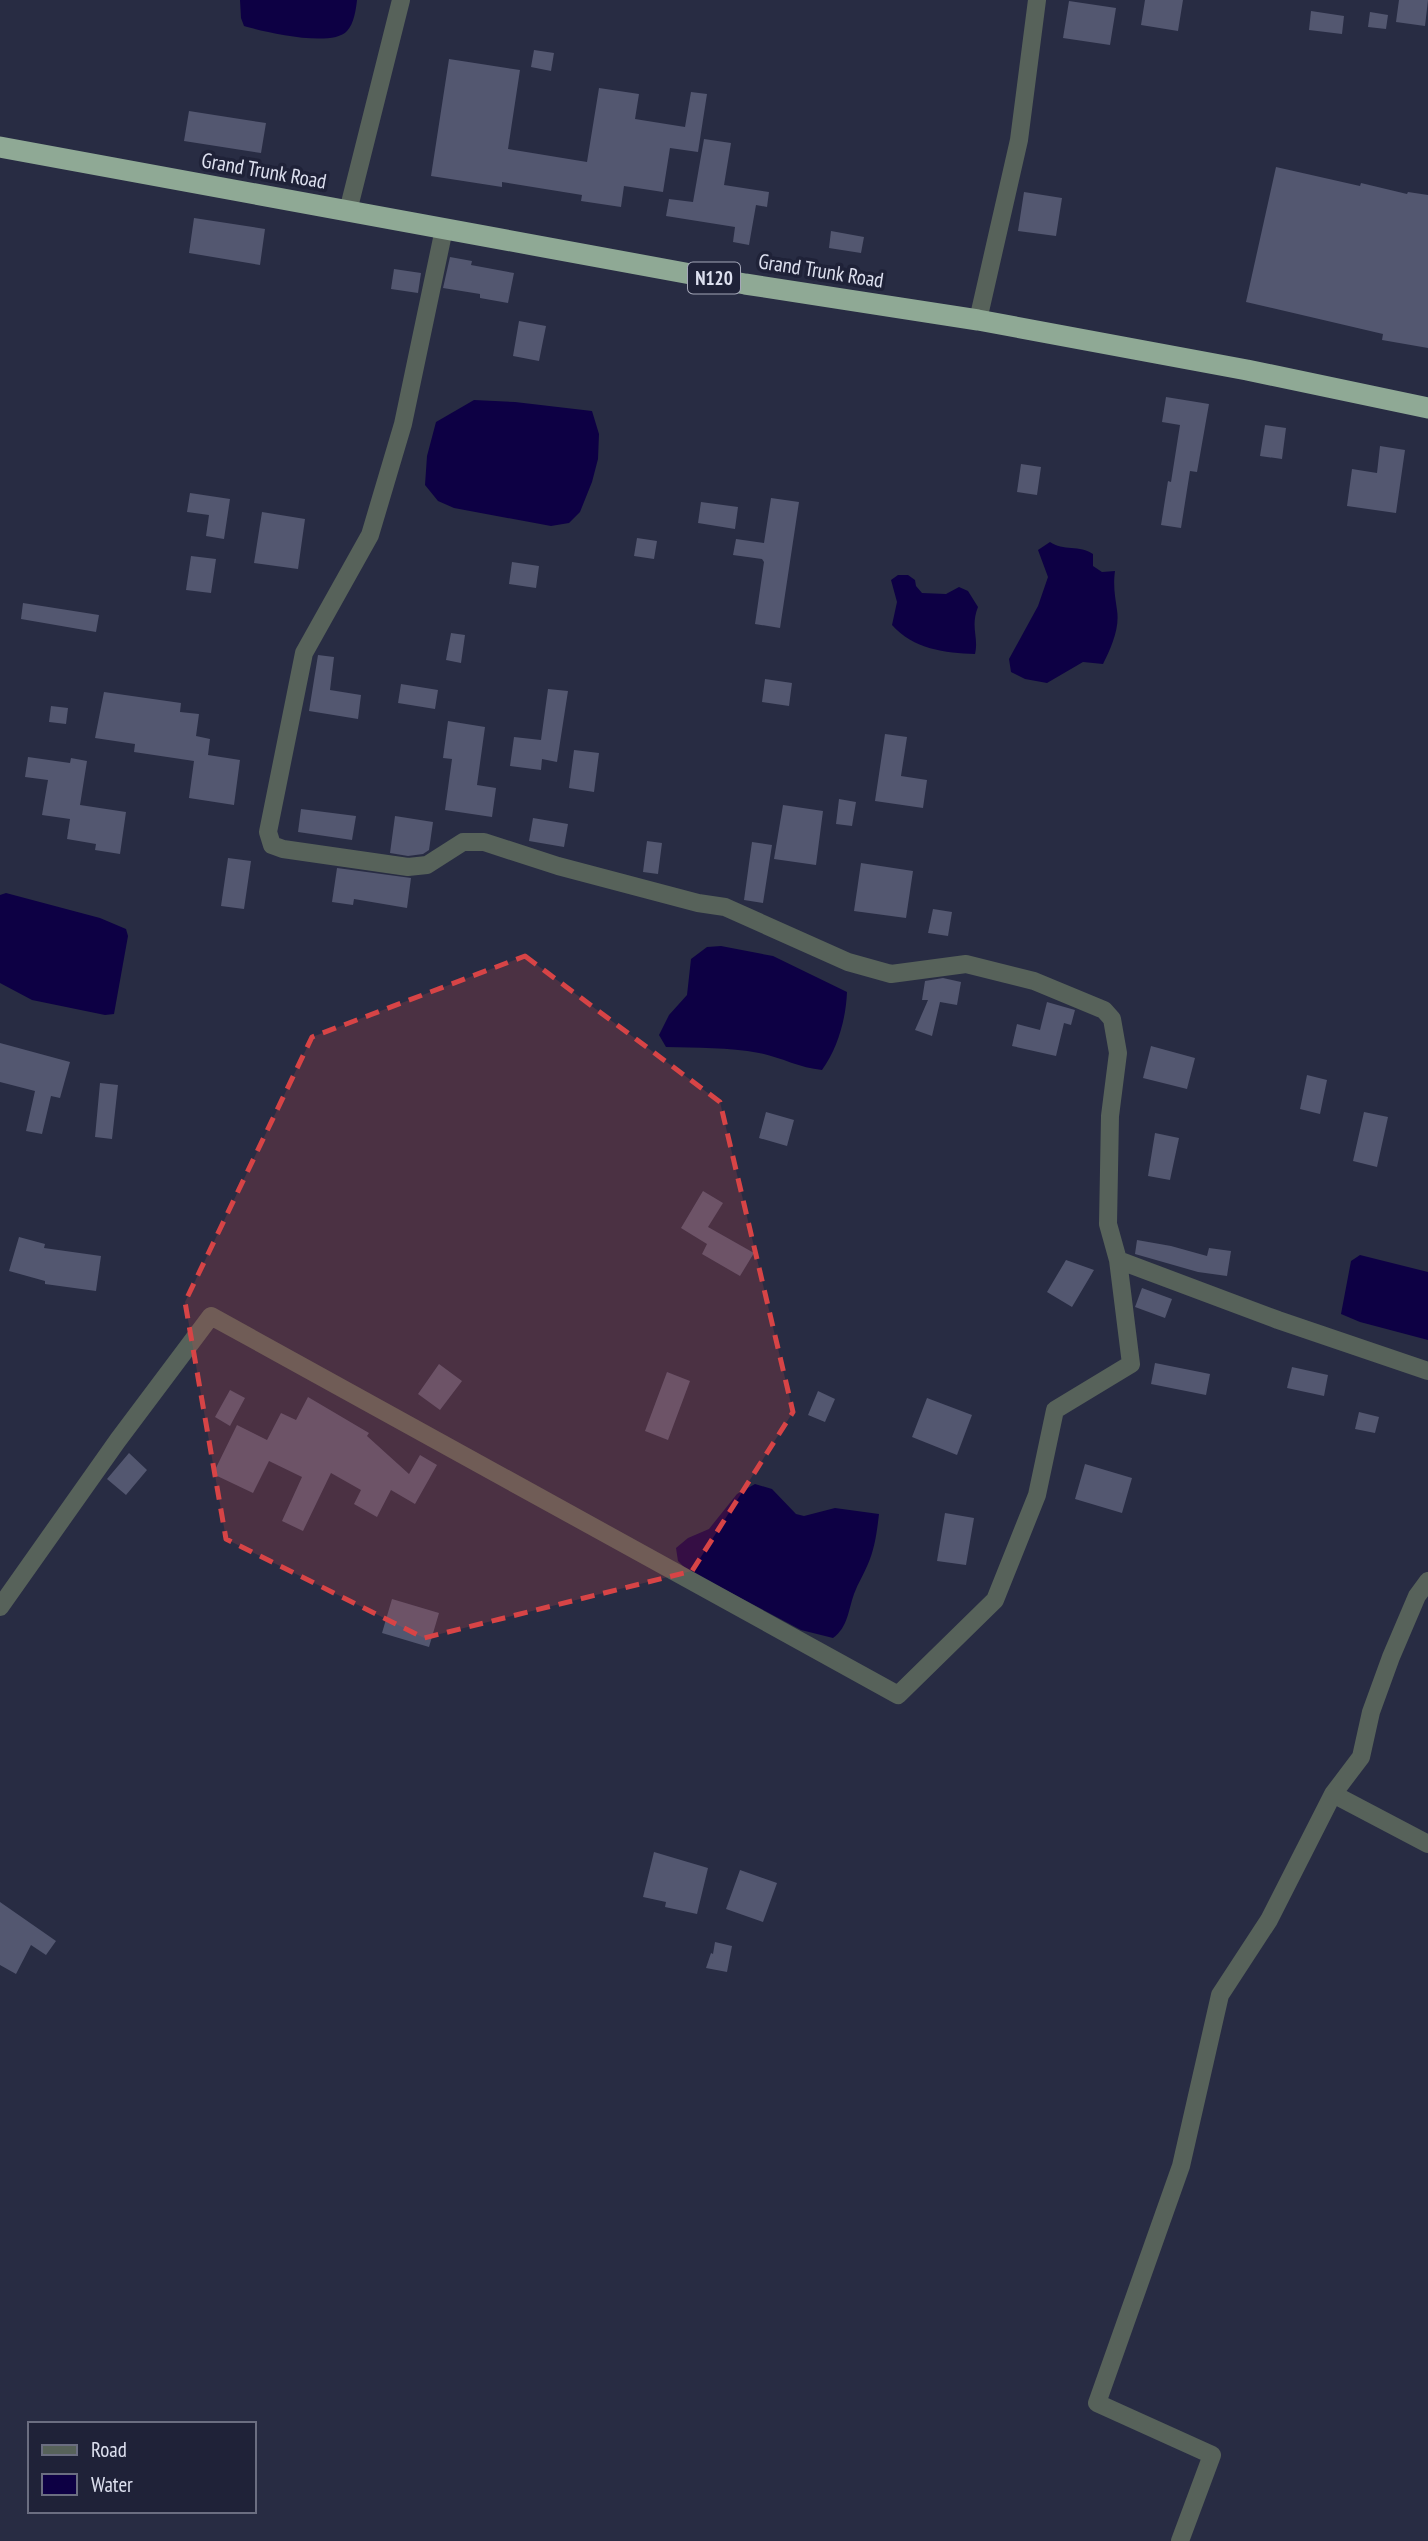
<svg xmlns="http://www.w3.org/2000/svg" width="1428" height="2541" font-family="'PT Sans Narrow',sans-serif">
	<rect width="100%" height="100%" fill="#282c43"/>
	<path fill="#0d0044" d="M240,0H357C356,9 354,24 347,31C332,48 264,32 244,26L241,18Z
		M474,400L515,402L592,411L599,434L598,459L592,482L580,512L569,523L551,526L454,508L438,501L425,485L427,456L436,422Z
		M1050,542C1063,551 1080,545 1093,554V566L1102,572L1115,571C1113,586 1115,596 1117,610C1120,628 1111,648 1103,664L1083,662L1047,683L1025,679L1011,672L1009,659L1038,606L1048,577L1038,550Z
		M898,575H908L915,580L916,586L922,593L946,594L959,587L968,591L978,607C970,627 979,637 975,654C945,653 913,649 892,625L897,602L891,580Z
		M6,893L100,918L126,929L128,936L114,1014L105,1015L32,1000L0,983V895Z
		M721,946L773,956L847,992C846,1018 838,1048 822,1070C799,1068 780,1057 759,1053C728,1047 697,1048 666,1047L659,1035L669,1015L687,995L691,959L707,947Z
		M1360,1255L1428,1272V1340L1360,1322L1341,1314L1351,1261Z
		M755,1484L772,1489L796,1514L804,1516L835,1508L879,1514C877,1531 875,1548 868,1564C864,1574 858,1583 854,1594C848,1611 848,1627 833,1638L801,1630L686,1569L678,1561L676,1548L688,1538L709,1529L737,1494Z"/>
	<path fill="#535770" d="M1145,0H1183L1178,31L1141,25Z
		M1399,0H1428L1425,26L1396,22Z
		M1069,1L1116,8L1110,45L1063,38Z
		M1311,11L1344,16L1342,34L1309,30Z
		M1370,12L1388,15L1386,29L1368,27Z
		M534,50L554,53L551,71L531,67Z
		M449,59L520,70L508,149L587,162L599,88L639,94L635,119L685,127L691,92L707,94L698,152L670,148L663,192L624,186L621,207L581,201L582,195L502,182V187L431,176Z
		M189,111L266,123L261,153L184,141Z
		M704,139L731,143L724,185L769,192L767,207L756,205L749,245L733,242L735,227L666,216L669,199L693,202Z
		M1276,167L1360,186L1361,183L1407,194L1408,192L1428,195V348L1382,340L1383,334L1246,302Z
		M1024,192L1062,198L1056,236L1018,231Z
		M194,218L265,229L260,265L189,253Z
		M831,231L864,237L861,253L829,248Z
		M450,257L472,261L471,265L514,273L508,303L480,298V294L443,288Z
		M394,269L421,273L418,293L391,289Z
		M519,321L546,326L539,361L513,356Z
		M1166,397L1209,404L1197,472L1190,471L1181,528L1161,525L1168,481L1171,482L1180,425L1162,422Z
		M1265,425L1286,428L1282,459L1260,456Z
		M1380,446L1405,450L1396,513L1347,506L1352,469L1377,473Z
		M1021,464L1041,467L1037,495L1017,492Z
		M190,493L230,499L224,539L206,536L209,515L187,512Z
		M771,498L799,502L780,628L755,624L764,562L762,559L733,555L736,539L764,543Z
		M701,502L738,507L735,529L698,523Z
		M262,512L305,519L298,569L254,563Z
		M637,538L657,541L654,559L634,556Z
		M191,556L216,559L211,593L186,590Z
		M512,562L539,566L536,588L509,584Z
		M23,603L99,615L96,632L21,619Z
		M451,633L465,635L461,663L446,660Z
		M318,655L334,657L330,690L361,695L358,719L309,711Z
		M765,679L792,683L789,706L762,702Z
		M401,684L438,690L435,709L398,703Z
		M548,689L568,691L557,762L542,759L541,770L510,766L514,737L541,740Z
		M104,692L181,703L180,712L199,714L196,736L210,739L208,755L240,760L234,805L189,798L194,761L134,752L135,744L95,738Z
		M51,706L68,708L66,724L49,722Z
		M448,721L485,727L477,785L496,788L492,817L445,810L452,759L443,758Z
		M885,734L907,737L901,776L927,780L923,808L875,801Z
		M574,750L599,753L594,792L569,788Z
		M28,757L70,763L71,758L87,761L80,805L126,812L120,854L95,850L96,844L67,839L70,819L42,815L48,780L25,777Z
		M839,799L856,802L852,826L836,824Z
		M783,805L823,811L816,865L774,859Z
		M301,809L356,816L352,840L298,832Z
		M395,816L433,822L429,850L423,854L408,856L390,853Z
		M533,818L568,824L564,847L529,841Z
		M647,841L662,843L658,874L643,872Z
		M752,842L772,845L763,903L744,900Z
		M228,858L251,861L244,909L221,906Z
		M861,863L913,871L906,918L854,911Z
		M337,868L411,878L407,908L354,899L353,905L332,902Z
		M933,909L952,912L948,936L928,933Z
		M943,978L961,982L957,1005L940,1002L932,1036L915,1030L928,1000H922L925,981Z
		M1047,1002L1075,1010L1071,1025L1064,1023L1056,1056L1012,1046L1017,1024L1040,1030Z
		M0,1043L70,1062L60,1098L51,1096L42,1134L26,1131L35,1091L0,1082Z
		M1151,1046L1195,1058L1187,1089L1143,1078Z
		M1307,1075L1327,1080L1320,1114L1300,1109Z
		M100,1083L118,1085L112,1139L95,1137Z
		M766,1112L794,1120L787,1146L759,1138Z
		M1364,1112L1388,1117L1377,1167L1353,1161Z
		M1155,1133L1179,1138L1170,1180L1148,1176Z
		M703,1191L723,1203L708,1227L754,1253L740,1276L702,1254L707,1244L681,1228Z
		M19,1237L45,1244L44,1248L101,1256L96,1291L45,1284V1281L9,1271Z
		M1137,1240L1171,1246L1207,1256L1209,1248L1231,1251L1227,1276L1198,1272L1135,1254Z
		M1066,1260L1094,1270L1072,1307L1047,1292Z
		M1142,1288L1172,1299L1165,1318L1135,1307Z
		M1155,1363L1210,1374L1206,1395L1151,1384Z
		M439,1364L462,1381L440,1410L418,1394Z
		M1292,1367L1328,1375L1324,1396L1287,1388Z
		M667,1372L690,1381L668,1440L645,1431Z
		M230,1390L245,1398L230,1426L215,1417Z
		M818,1391L835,1399L825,1422L808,1415Z
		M308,1397L369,1433L367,1436L409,1474L420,1455L437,1465L415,1504L391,1490L377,1517L354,1504L361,1490L331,1473L303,1531L282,1521L302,1477L269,1461L253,1493L213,1474L237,1425L267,1440L281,1413L296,1420Z
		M927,1398L972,1415L957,1455L912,1437Z
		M1359,1412L1379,1417L1375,1433L1355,1429Z
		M129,1453L147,1470L126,1495L107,1479Z
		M1085,1464L1132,1478L1122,1513L1075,1499Z
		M945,1513L974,1518L966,1565L937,1561Z
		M392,1599L439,1613L429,1647L382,1633Z
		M654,1852L708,1868L697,1914L665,1907L666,1902L643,1897Z
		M740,1870L777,1883L763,1922L726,1909Z
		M0,1902L56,1941L46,1955L31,1945L16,1974L0,1965Z
		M715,1942L732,1946L727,1972L706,1968L711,1953L713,1954Z"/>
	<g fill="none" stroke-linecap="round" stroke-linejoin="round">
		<path stroke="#57625a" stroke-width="18" d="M348,211L401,0
			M444,229L403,424L370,535L304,653L268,832L272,845L283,849L408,867L427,865L463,842H484L558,866L698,903L725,907L848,962L891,974L966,964L1034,981L1104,1010L1112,1019L1118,1053L1110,1116L1108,1224L1118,1260L1278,1320L1428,1371
			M978,320L1019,140L1037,0
			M0,1607L118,1440L211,1316L898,1695L995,1600L1037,1495L1055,1410L1131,1364L1118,1260
			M1333,1794L1428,1844
			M1180,2541L1212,2455L1097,2403L1181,2166L1220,1995L1269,1920L1333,1794L1361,1757L1371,1712L1391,1657L1417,1596L1428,1581"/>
		<path stroke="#8fa995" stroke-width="21" d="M0,147L745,284L978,320L1247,370L1428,408"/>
	</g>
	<path fill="#d74446" fill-opacity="0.2" stroke="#d74446" stroke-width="5" stroke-dasharray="14 9" stroke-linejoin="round" d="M525,956L720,1102L793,1412L692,1571L424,1638L226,1539L185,1302L312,1037Z"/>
	<g text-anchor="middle" stroke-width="7" stroke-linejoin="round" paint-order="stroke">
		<rect fill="#1f2238" stroke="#a4a7b8" stroke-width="2" x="688" y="262.5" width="52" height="31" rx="5"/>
		<g font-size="19" font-weight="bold" fill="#dde0ef">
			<text x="714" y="285">N120</text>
		</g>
		<g font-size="21" fill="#dde0ef" stroke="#1f2238">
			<text transform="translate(264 171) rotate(10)" y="7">Grand Trunk Road</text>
			<text transform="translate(821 271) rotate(9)" y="7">Grand Trunk Road</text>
		</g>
	</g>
	<rect x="28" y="2422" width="228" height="91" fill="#1f2238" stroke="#6b6e81" stroke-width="2"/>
	<rect x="42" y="2445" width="35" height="10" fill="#57625a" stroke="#6b6e81" stroke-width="2"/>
	<text x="91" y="2457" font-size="21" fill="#dde0ef">Road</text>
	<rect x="42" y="2474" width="35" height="21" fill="#0d0044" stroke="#6b6e81" stroke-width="2"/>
	<text x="91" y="2492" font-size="21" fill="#dde0ef">Water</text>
</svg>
